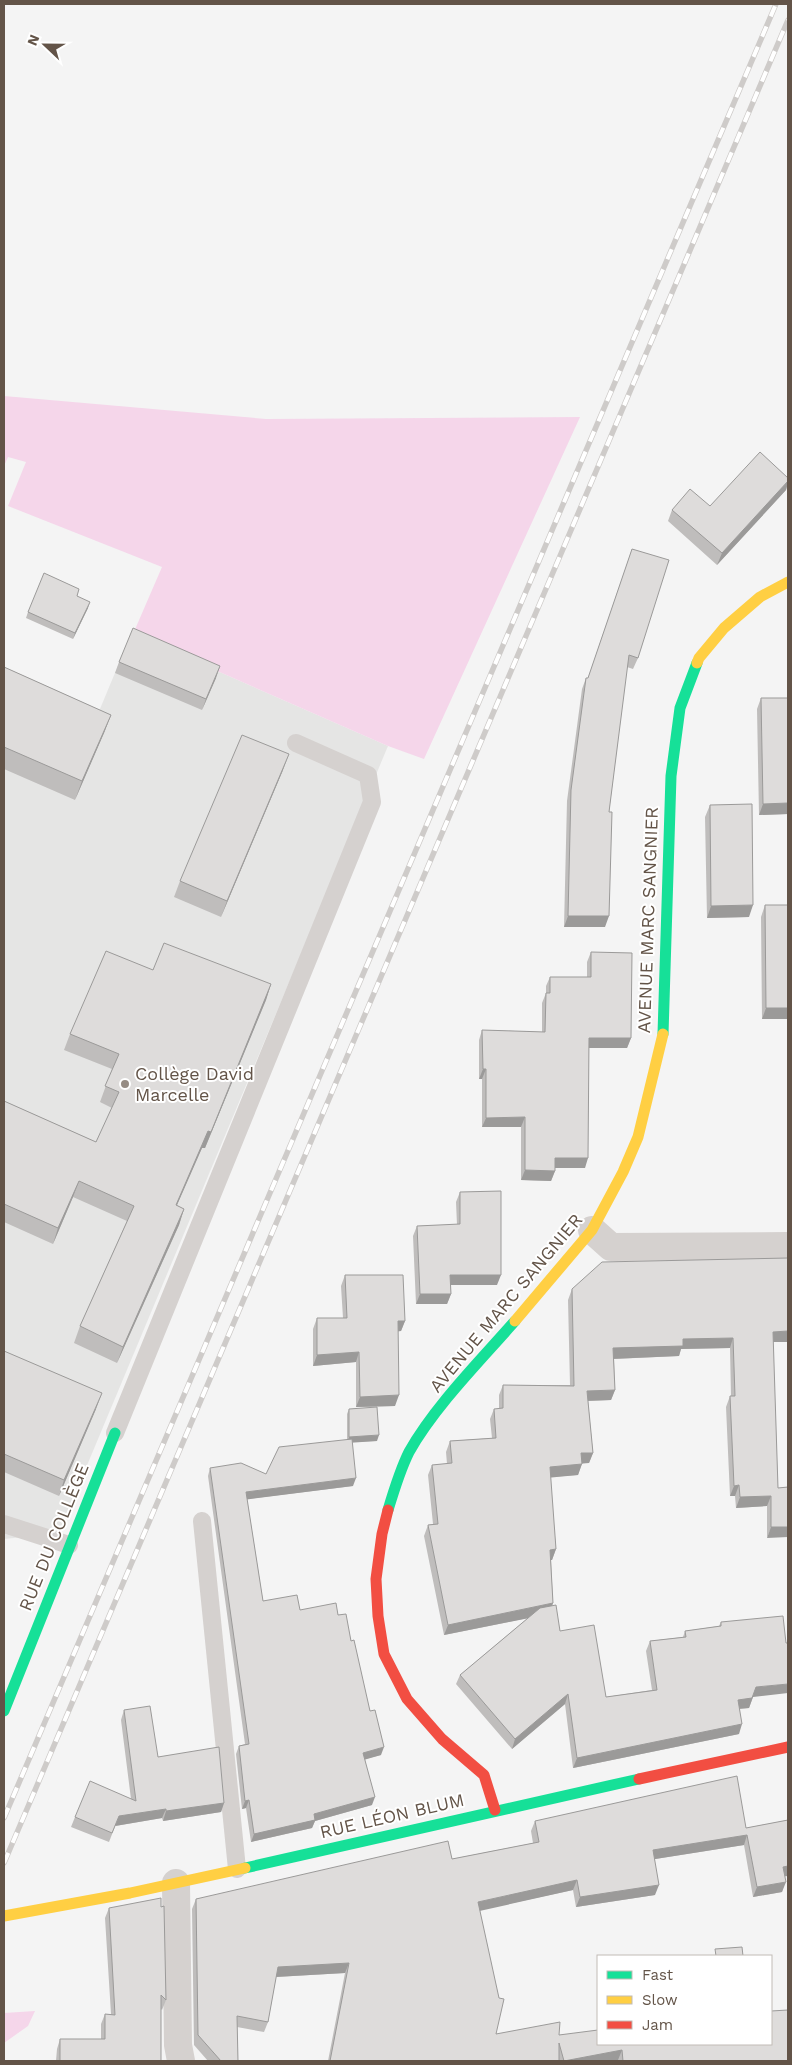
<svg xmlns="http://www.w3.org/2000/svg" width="792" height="2065" font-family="'Work Sans',sans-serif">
	<rect width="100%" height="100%" fill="#f4f4f4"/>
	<path fill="#e5e5e4" d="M133,634L388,746L52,1549L24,1537L4,1539V689L92,728L125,649Z"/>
	<path fill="#f5d6ea" d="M4,396L266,419L580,417L424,759L388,746L133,634L162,567L8,506L26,462L8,457L4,466Z
		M35,2011L28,2026L4,2043V2013Z"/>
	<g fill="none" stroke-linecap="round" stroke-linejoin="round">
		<path stroke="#d5d1cf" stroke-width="18" d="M115,1433L372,802L368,775L296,743
			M202,1521L237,1869
			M4,1524L69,1545"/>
		<path stroke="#d5d1cf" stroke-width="28" d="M592,1230L611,1247L788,1246
			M176,1883L178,2045L181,2061"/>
		<path stroke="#16e098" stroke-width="11" d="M663,1034L671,776L680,708L697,663
			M388,1510C394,1490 400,1470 409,1452C435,1406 480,1361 515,1321
			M4,1711L115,1433
			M245,1868L639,1779"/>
		<path stroke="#ffcf43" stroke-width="11" d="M697,663L699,658L724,628L760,597L788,582
			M515,1321L592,1230L623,1172L638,1137L663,1034
			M4,1916L130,1893L245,1868"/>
		<path stroke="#f24e42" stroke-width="11" d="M388,1510L382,1534L376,1579L378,1616L384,1654L407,1699L442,1739L484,1775L495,1810
			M639,1779L788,1747"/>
		<g stroke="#cecbc9" stroke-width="5.5">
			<path id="rail" d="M4,1818L776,4
				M4,1863L788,20"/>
		</g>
		<use href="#rail" stroke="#fff" stroke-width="4" stroke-dasharray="11" stroke-linecap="butt"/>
	</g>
	<path fill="#bfbdbc" d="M788,478V483L786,490L717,565L668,521L672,510L710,506Z
		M632,549L638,658L633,669L627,667L609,812L605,927H564L567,801L582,689L586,678H588Z
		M77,596L88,608L73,639L26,618L28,612Z
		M119,662L216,678L202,710L115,673Z
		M4,667L111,715L104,733L75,800L4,769Z
		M761,698H788V814L759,815L757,709Z
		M283,770L221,917L174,897L180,881Z
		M710,805L749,917L707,918L705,817Z
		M765,905L788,1019H762L761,917Z
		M591,952L631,1038L627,1048H589L585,1168H555V1171L551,1181L521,1180V1127H482V1079H479V1040L482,1030L542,1032V1003L546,993V986L550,977H587V962Z
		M153,970L271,984L266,1000L205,1148H202L177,1205L184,1209L179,1225L117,1363L74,1343L80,1326L127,1221L73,1197L53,1244L4,1222V1101L96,1142L112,1108L100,1102L112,1069L64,1050L70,1034Z
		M460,1192L497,1285H451V1294L447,1304H416L413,1236L417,1226L457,1225L456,1202Z
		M788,1258V1342H773L778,1488L788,1487L767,1538V1506L736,1508L735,1496H730L726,1407L730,1396H731L730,1348L681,1349L679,1356L614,1359L615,1390L611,1400L588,1401L593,1453L589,1463H582L578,1475L550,1477L556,1549L552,1560H551L553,1603L552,1606L560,1631L606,1697L652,1690L646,1651L650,1641L683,1637L685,1631L719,1626L721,1622L753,1697L749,1708L740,1709L739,1734L573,1768L565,1704L512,1749L456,1684L460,1675L528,1618L444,1635L424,1536L428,1525L433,1524L428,1475L432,1465L447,1464L446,1452L450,1441L492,1438L490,1419L494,1409H499V1395L503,1385H570L568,1300L572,1289Z
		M345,1275L405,1321L401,1331H398L395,1406L356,1407V1362L313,1366V1329L317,1318H343L341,1286Z
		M4,1351L96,1409L59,1496L4,1472Z
		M349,1409L377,1441L352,1442L353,1486L247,1499L263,1601L300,1610L338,1615L351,1641L381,1755L365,1759L372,1805L315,1821L312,1828L251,1842L246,1808L242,1809L236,1754L239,1746L245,1744L208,1476L210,1468L266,1474L347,1440V1414Z
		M124,1710L158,1757L224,1803L221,1812L163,1821L162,1818L115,1826L109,1842L71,1827L75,1817L131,1799L121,1720Z
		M788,1820V1876H785L782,1892L753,1897L744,1845L655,1859V1895L576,1907L573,1890L480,1910L496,2034L559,2035L788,2061H618V2060L612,2061H328L345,1973L276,1977L268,2022L264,2032L237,2027L238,2061H208L194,2045L192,1909L196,1899L452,1859L533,1843L531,1831L535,1821L746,1828Z
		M109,1908L166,2000L162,2010L161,2009V2061H56L57,2049L60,2039H101V2024L105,2014H111L105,1918Z"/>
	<path fill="#9b9a99" d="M788,481V483L786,490L717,565L722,553Z
		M90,602L88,608L73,639L75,633Z
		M220,666L216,678L202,710L206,699Z
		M111,715L104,733L75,800L82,781Z
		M289,754L283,770L221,917L227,901Z
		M788,803V814L759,815L763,804Z
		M753,905L749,917L707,918L711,906Z
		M568,916H609L605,927H564Z
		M271,984L266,1000L205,1148H202L170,1221L176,1205Z
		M766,1008H788V1019H762Z
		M589,1038H631L627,1048H585Z
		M483,1069H486L482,1079H479Z
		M525,1117L521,1127H482L486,1118Z
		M555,1158H588L585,1168H551Z
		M525,1170L555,1171L551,1181L521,1180Z
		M79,1181L73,1197L53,1244L58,1228Z
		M184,1209L179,1225L117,1363L123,1347Z
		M450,1275H501L497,1285H447Z
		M420,1294H451L447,1304H416Z
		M398,1321H405L401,1331L394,1332Z
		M788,1331V1342H769L773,1332Z
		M733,1338L730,1348L681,1349L679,1356L610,1359L613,1348L683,1339Z
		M359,1352L356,1362L313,1366L317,1355Z
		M615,1390L611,1400L583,1401L587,1391Z
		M102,1393L96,1409L59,1496L64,1480Z
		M399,1395L395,1406L356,1407L360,1397Z
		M379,1435L377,1441L347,1443L349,1437Z
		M581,1453H593L589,1463L577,1464Z
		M582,1464L578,1475L546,1478L550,1467Z
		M356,1478L353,1486L243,1500L246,1492Z
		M739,1485L735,1496H730L734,1486Z
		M771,1496L767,1506L736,1508L740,1497Z
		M771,1527H788V1537L767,1538Z
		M556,1549L552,1560H546L550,1550Z
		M553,1603L549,1614L444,1635L448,1625Z
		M788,1684V1693L753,1697L749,1708L735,1709L738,1700L756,1687Z
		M568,1694L565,1704L512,1749L515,1739Z
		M742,1724L739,1734L573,1768L577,1758Z
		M384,1747L381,1755L360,1761L363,1753Z
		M375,1797L372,1805L315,1821L312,1828L251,1842L254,1834L314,1814Z
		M249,1800L246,1808L242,1809L245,1801Z
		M224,1803L221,1812L163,1821L166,1811Z
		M166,1809L162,1818L115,1826L109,1842L119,1816Z
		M747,1835L744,1845L649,1860L653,1850Z
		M788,1866V1876L779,1877L783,1867Z
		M577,1880L573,1890L475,1912L478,1902Z
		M786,1882L782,1892L753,1897L757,1887Z
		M659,1885L655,1895L576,1907L580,1897Z
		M349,1963L345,1973L275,1977L278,1967Z
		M622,2050L618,2060L612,2061H564Z"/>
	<path fill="#dedcdb" stroke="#9b9a99" d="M760,452L788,478V481L722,553L672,510L690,489L710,506Z
		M632,549L669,560L638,658L629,655L609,812H612L609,916H568L571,790L586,678H588Z
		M44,573L79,589L77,596L90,602L75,633L28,612Z
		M133,628L220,666L206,699L119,662Z
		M4,667L111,715L82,781L4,747Z
		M761,698H788V803L763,804Z
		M242,735L289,754L227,901L180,881Z
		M752,804L753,905L711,906L710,805Z
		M765,905H788V1008H766Z
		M164,943L271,984L211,1132L208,1131L176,1205L184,1209L123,1347L80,1326L134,1206L79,1181L58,1228L4,1204V1101L96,1142L119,1092L105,1086L119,1054L70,1034L106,951L153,970Z
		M591,952L632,953L631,1038H589L588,1158H555V1171L525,1170V1117L486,1118V1069H483L482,1030L545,1032L546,993H550V977H591Z
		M501,1191V1275H450L451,1294H420L417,1226L460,1224V1192Z
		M788,1258V1331L773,1332L778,1488L788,1487V1527H771V1496L740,1497L739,1485L734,1486L730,1396H735L733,1338L683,1339V1346L613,1348L615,1390L587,1391L593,1453H581L582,1464L550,1467L556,1549L550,1550L553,1603L448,1625L428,1525L438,1524L432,1465L452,1463L450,1441L496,1438L494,1409L503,1408V1385L574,1386L572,1289L602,1262Z
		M345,1275H403L405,1321H398L399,1395L360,1397L359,1352L317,1355V1318H347Z
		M4,1351L102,1393L64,1480L4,1454Z
		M377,1407L379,1435L349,1437V1409Z
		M352,1439L356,1478L246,1492L263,1601L297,1595L300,1610L336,1603L338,1615L346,1614L351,1641L354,1640L370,1711L375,1710L384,1747L363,1753L375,1797L314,1814L315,1820L254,1834L249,1800L245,1801L239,1746L249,1744L210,1468L241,1463L266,1474L279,1447Z
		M556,1605L560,1631L594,1625L606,1697L657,1690L650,1641L686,1637L685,1631L721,1626V1622L783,1616L786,1643H788V1684L756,1687L752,1698L738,1700L742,1724L577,1758L568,1694L515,1739L460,1675L540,1608Z
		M150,1706L158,1757L219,1747L224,1803L166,1811V1809L119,1816L112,1833L75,1817L90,1781L136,1801L124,1710Z
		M737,1776L746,1828L788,1820V1866L783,1867L786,1882L757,1887L747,1835L653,1850L659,1885L580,1897L577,1880L478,1902L499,1998L504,1999L496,2034L560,2022L559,2035L598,2030V2044H771V2011L788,2010V2061H623L622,2050L564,2061L559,2043V2061H330L349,1963L278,1967L268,2022L237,2016L238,2061H221L198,2035L196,1899L448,1841L452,1859L539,1842L535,1821Z
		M161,1898V1907L164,1906L166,2000L161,1995V2061H60V2039H105V2014L115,2015L109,1908Z
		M742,1947L743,1956H716L715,1949Z"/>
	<circle fill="#968c84" stroke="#fff" stroke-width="2" cx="125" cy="1084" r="5"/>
	<g text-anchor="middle" stroke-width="4" stroke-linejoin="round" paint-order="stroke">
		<g font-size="18" fill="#635448" stroke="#fff">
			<text transform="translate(648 920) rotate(-88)" y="6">AVENUE MARC SANGNIER</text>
			<text transform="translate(506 1303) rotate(-50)" y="6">AVENUE MARC SANGNIER</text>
			<text transform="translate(54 1537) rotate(-68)" y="6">RUE DU COLLÈGE</text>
			<text transform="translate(392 1816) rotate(-13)" y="6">RUE LÉON BLUM</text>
		</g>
		<g font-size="18" fill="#635448" stroke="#fff" text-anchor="start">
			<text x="135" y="1080">Collège David<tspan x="135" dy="21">Marcelle</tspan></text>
		</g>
	</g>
	<rect width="792" height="2065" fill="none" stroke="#635448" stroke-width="10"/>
	<rect x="597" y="1955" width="175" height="90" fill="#ffffff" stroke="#c1bbb6"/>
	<rect x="607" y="1971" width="25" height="8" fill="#16e098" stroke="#c1bbb6"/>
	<text x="642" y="1980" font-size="15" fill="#635448">Fast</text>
	<rect x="607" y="1996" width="25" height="8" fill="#ffcf43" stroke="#c1bbb6"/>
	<text x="642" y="2005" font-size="15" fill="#635448">Slow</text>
	<rect x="607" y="2021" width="25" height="8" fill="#f24e42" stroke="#c1bbb6"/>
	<text x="642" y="2030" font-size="15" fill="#635448">Jam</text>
	<g transform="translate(45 45) rotate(292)" stroke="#ffffff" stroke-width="4" paint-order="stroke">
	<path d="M0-4L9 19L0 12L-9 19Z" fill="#635448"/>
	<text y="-8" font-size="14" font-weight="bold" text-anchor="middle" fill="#635448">N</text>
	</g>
</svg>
